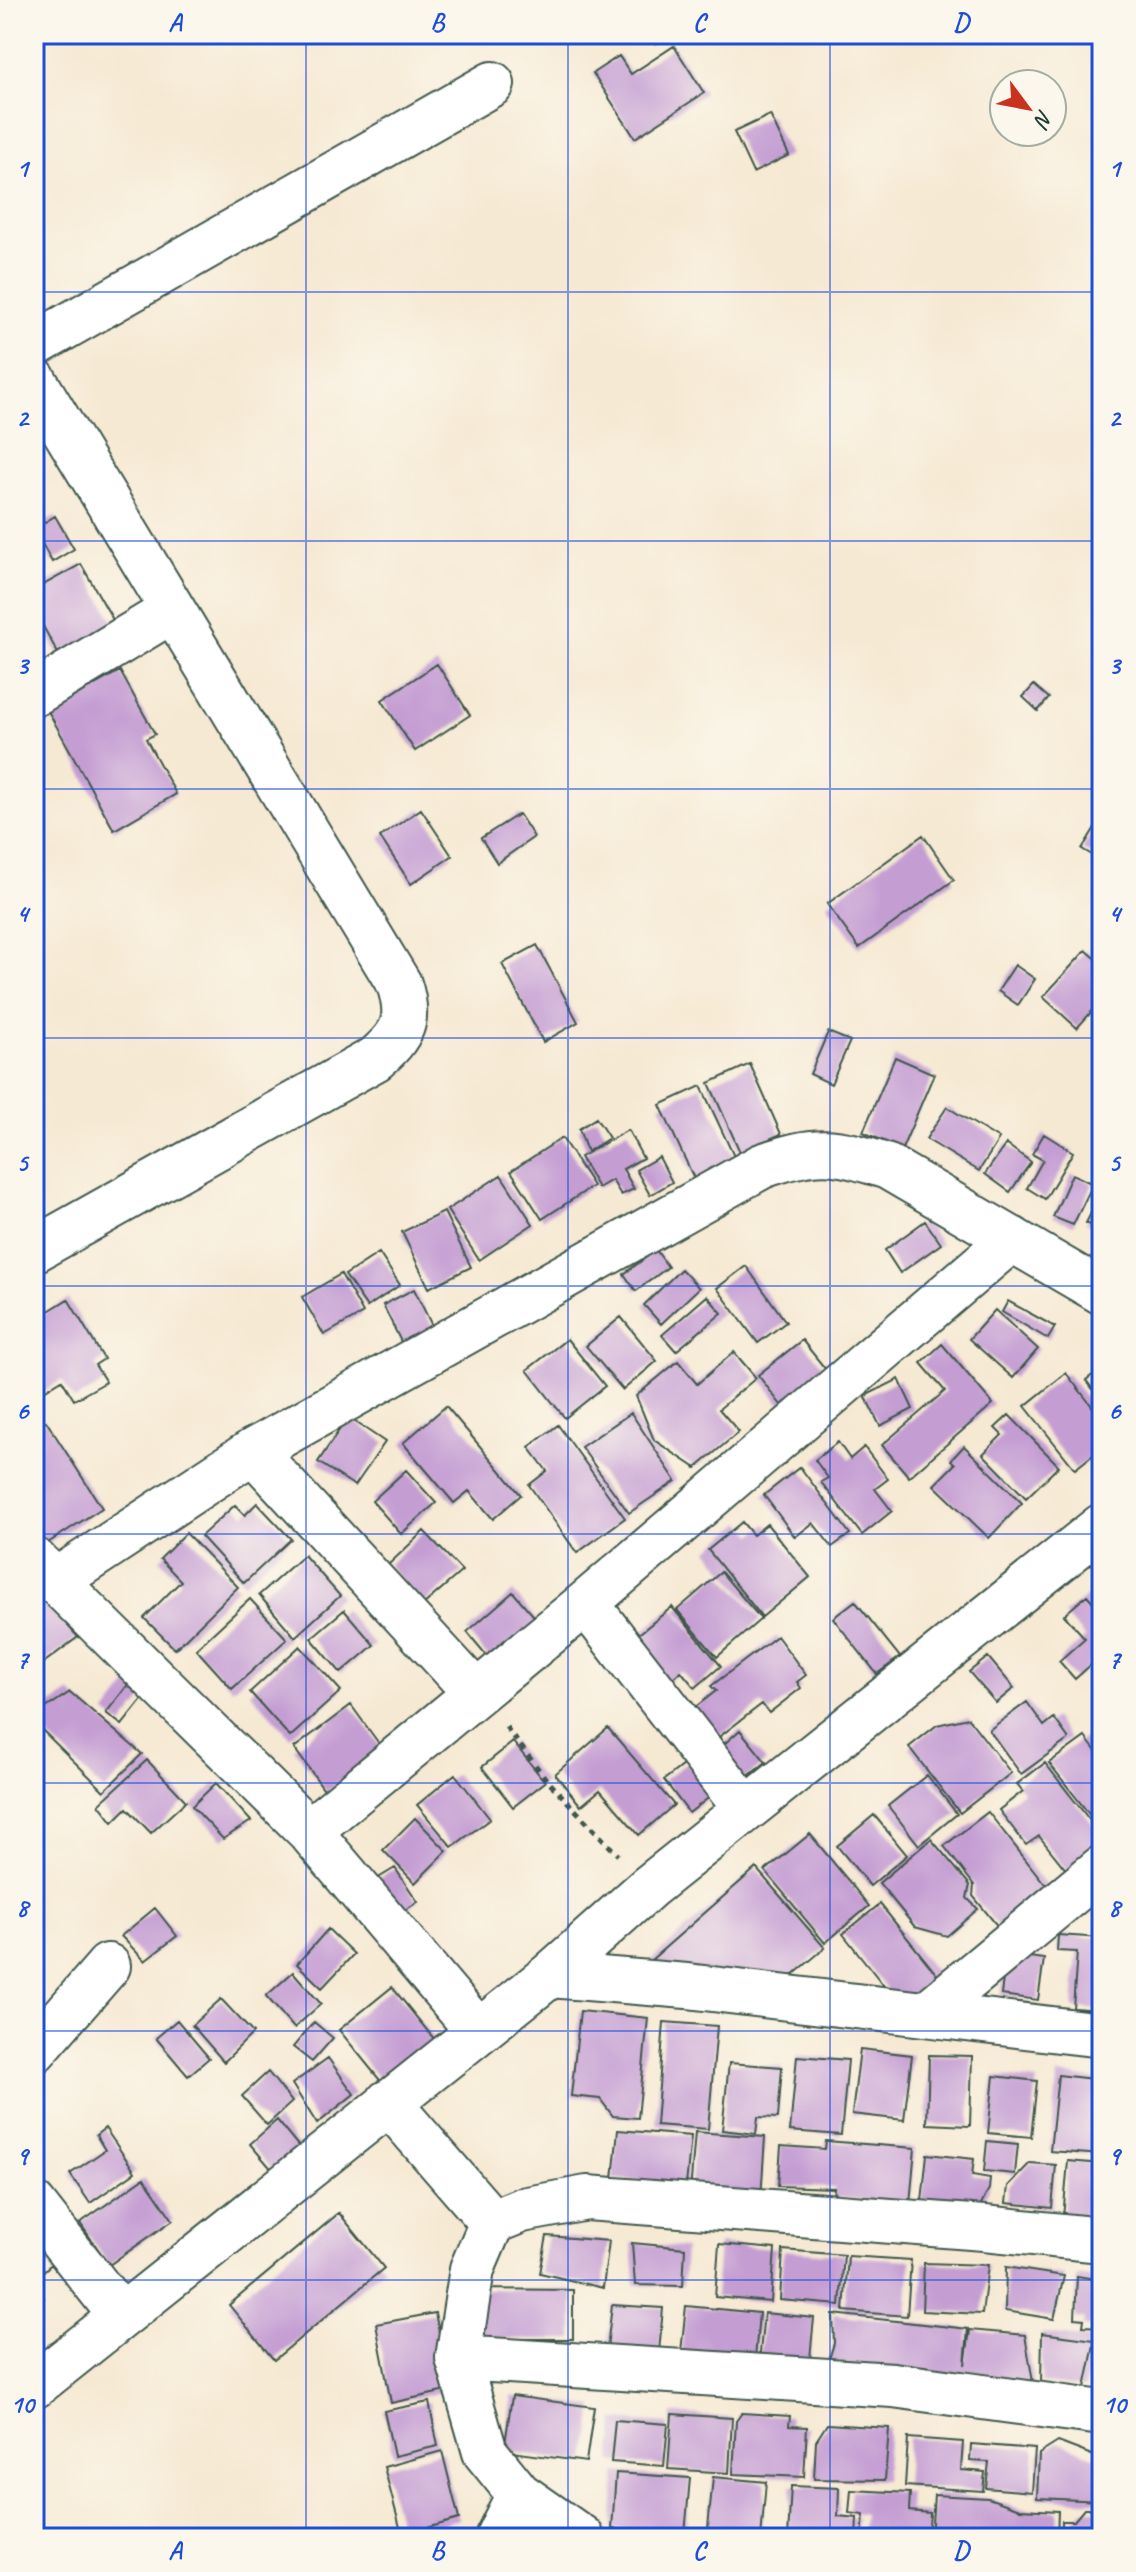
<svg xmlns="http://www.w3.org/2000/svg" width="1136" height="2572" font-family="Caveat,sans-serif">
	<rect width="100%" height="100%" fill="#fbf7ec"/>
	<filter id="ink" filterUnits="userSpaceOnUse"><feTurbulence type="fractalNoise" baseFrequency=".0125" numOctaves="2"/><feDisplacementMap in="SourceGraphic" scale="16" xChannelSelector="R" yChannelSelector="G"/><feConvolveMatrix kernelMatrix="1 2 1 2 8 2 1 2 1" color-interpolation-filters="sRGB"/></filter>
	<filter id="wash" filterUnits="userSpaceOnUse"><feTurbulence type="fractalNoise" baseFrequency=".006" numOctaves="4" result="noise"/><feDisplacementMap in="SourceGraphic" scale="32" xChannelSelector="R" yChannelSelector="G"/><feGaussianBlur stdDeviation="1.8" result="paint"/><feColorMatrix in="noise" values="0 0 0 0 0 0 0 0 0 0 0 0 0 0 0 0 0 1.4 0 .05"/><feComposite in="paint" operator="in"/></filter>
	<g filter="url(#wash)">
		<rect width="100%" height="100%" fill="#f6e9d3"/>
		<g id="blocks">
			<path fill="#c49dd3" d="M650,34H677L655,44Z
				M674,46L704,93L635,138L593,73L619,56L631,74Z
				M770,115L789,155L753,173L734,132Z
				M55,516L74,549L52,562L34,529Z
				M81,564L116,625L60,657L34,610V590Z
				M437,664L470,715L415,751L382,700Z
				M120,671L155,734L146,739L176,794L114,830L48,711Z
				M1034,685L1049,698L1038,711L1023,697Z
				M421,809L452,856L411,884L380,837Z
				M519,814L534,837L497,863L481,838Z
				M1102,816V861L1082,849Z
				M923,835L954,880L859,948L827,904Z
				M537,945L578,1022L543,1042L502,964Z
				M1086,950L1102,964V1000L1077,1028L1043,997Z
				M1015,965L1035,979L1018,1005L998,991Z
				M828,1032L850,1041L831,1084L810,1074Z
				M895,1057L934,1074L902,1149L863,1132Z
				M750,1064L781,1134L740,1152L709,1083Z
				M701,1086L738,1165L697,1185L660,1105Z
				M947,1107L999,1139L979,1171L926,1139Z
				M596,1118L609,1138L587,1152L579,1129Z
				M628,1130L643,1158L623,1169L634,1189L621,1195L612,1180L598,1188L580,1157Z
				M1044,1134L1073,1152L1045,1199L1027,1188L1043,1160L1032,1154Z
				M562,1138L593,1186L542,1219L511,1171Z
				M1006,1144L1031,1162L1010,1192L985,1174Z
				M659,1157L672,1182L650,1195L636,1170Z
				M1072,1174L1093,1184L1073,1225L1053,1217Z
				M501,1175L533,1224L479,1260L447,1210Z
				M1102,1191V1231L1086,1223Z
				M444,1212L471,1267L429,1288L402,1232Z
				M925,1221L941,1244L900,1273L885,1250Z
				M656,1250L668,1267L636,1291L624,1274Z
				M379,1253L400,1285L367,1307L345,1275Z
				M746,1266L786,1322L758,1343L717,1288Z
				M681,1269L699,1288L661,1324L644,1305Z
				M341,1274L363,1313L324,1335L302,1297Z
				M414,1289L437,1336L406,1352L383,1305Z
				M707,1296L722,1313L676,1351L662,1335Z
				M68,1299L104,1359L95,1365L106,1382L74,1400L62,1380L34,1397V1320Z
				M1008,1301L1055,1327L1048,1339L1002,1312Z
				M995,1310L1038,1349L1013,1378L969,1339Z
				M621,1317L657,1361L623,1390L586,1346Z
				M567,1339L605,1386L565,1418L527,1370Z
				M802,1340L827,1371L800,1406L793,1397L781,1405L758,1375Z
				M942,1344L993,1404L909,1477L882,1445L945,1391L921,1363Z
				M734,1352L756,1378L719,1409L739,1432L696,1468L654,1440L636,1396L678,1361L697,1384Z
				M1102,1368V1402L1086,1380Z
				M1066,1373L1102,1419V1467L1093,1455L1075,1469L1025,1406Z
				M899,1379L913,1409L880,1426L865,1396Z
				M446,1406L521,1495L493,1519L469,1491L454,1503L403,1443Z
				M631,1413L676,1481L629,1513L581,1447Z
				M1009,1415L1059,1466L1026,1498L983,1454L1002,1435L995,1428Z
				M348,1417L385,1442L355,1486L318,1462Z
				M46,1421L102,1508L37,1550L34,1546V1429Z
				M558,1425L625,1518L577,1553L529,1485L547,1471L529,1447Z
				M838,1442L850,1459L864,1447L888,1479L875,1489L892,1511L862,1535L821,1482L828,1478L815,1460Z
				M964,1446L1022,1503L989,1538L934,1485L955,1464L951,1460Z
				M800,1467L850,1534L832,1547L813,1523L795,1537L764,1495Z
				M406,1470L436,1503L401,1534L372,1501Z
				M257,1503L291,1539L244,1583L201,1536L235,1505L245,1515Z
				M742,1522L753,1535L767,1524L810,1577L762,1617L708,1550Z
				M424,1531L462,1571L423,1605L388,1565Z
				M186,1533L238,1587L175,1649L144,1618L181,1581L160,1559Z
				M304,1555L340,1596L295,1637L259,1595Z
				M721,1572L761,1619L717,1657L677,1610Z
				M513,1592L545,1629L498,1669L467,1632Z
				M40,1595L78,1637L34,1670V1601Z
				M1087,1595L1102,1612V1671L1094,1662L1075,1679L1059,1661L1085,1638L1064,1615Z
				M250,1599L287,1639L232,1689L196,1649Z
				M855,1601L900,1657L877,1674L833,1618Z
				M672,1607L721,1666L695,1688L681,1671L660,1689L624,1646Z
				M344,1610L374,1645L341,1673L311,1638Z
				M777,1636L806,1675L797,1682L801,1688L769,1713L762,1704L715,1740L693,1709L716,1691L711,1686Z
				M300,1646L341,1691L290,1737L250,1692Z
				M988,1657L1014,1688L996,1703L969,1672Z
				M130,1682L146,1695L122,1725L106,1713Z
				M70,1692L142,1754L104,1791L34,1722V1716Z
				M1027,1702L1044,1726L1054,1718L1069,1739L1021,1774L989,1730Z
				M351,1705L383,1749L326,1792L294,1748Z
				M968,1718L1011,1773L960,1813L909,1747L937,1725Z
				M608,1728L674,1805L639,1835L600,1790L581,1806L555,1774Z
				M740,1730L766,1762L740,1783L715,1752Z
				M1085,1737L1102,1759V1820L1097,1824L1049,1763Z
				M513,1742L545,1782L513,1807L482,1767Z
				M147,1760L186,1801L151,1833L127,1808L113,1822L99,1804Z
				M687,1762L712,1795L689,1813L664,1780Z
				M1045,1763L1102,1836V1844L1067,1871L1039,1836L1026,1845L999,1810L1023,1791L1017,1784Z
				M455,1774L490,1819L452,1847L417,1805Z
				M927,1775L957,1814L919,1845L888,1806Z
				M216,1783L251,1821L223,1839L192,1806Z
				M988,1812L1048,1888L999,1928L973,1896L974,1885L944,1846Z
				M874,1815L907,1855L870,1886L837,1846Z
				M415,1818L447,1851L415,1883L383,1850Z
				M810,1834L869,1906L825,1943L765,1871Z
				M931,1839L970,1885L967,1898L978,1909L947,1936L915,1927L879,1883Z
				M395,1868L418,1902L388,1920L362,1888Z
				M756,1868L825,1948L780,1986L650,1961Z
				M880,1904L938,1976L900,2006L843,1934Z
				M155,1908L177,1936L145,1961L121,1936Z
				M328,1929L354,1954L322,1988L297,1964Z
				M1058,1935L1102,1938V2010L1073,2008L1077,1952L1057,1951Z
				M1006,1954L1044,1959L1038,2000L1001,1995Z
				M293,1972L321,2004L294,2028L266,1996Z
				M392,1987L435,2040L383,2084L339,2030Z
				M221,1999L253,2033L224,2062L192,2025Z
				M580,2011L648,2018L638,2118L613,2116L600,2099L571,2096Z
				M177,2020L209,2058L188,2076L156,2038Z
				M314,2022L333,2038L312,2062L293,2047Z
				M664,2022L717,2026L708,2129L656,2125Z
				M860,2049L912,2055L904,2120L852,2114Z
				M929,2055L972,2056L970,2126L927,2124Z
				M797,2056L848,2060L841,2135L790,2131Z
				M328,2058L354,2094L317,2124L292,2084Z
				M729,2063L782,2067L778,2118L758,2117L756,2134L722,2130Z
				M268,2072L292,2102L267,2125L242,2096Z
				M1058,2075L1102,2080V2155L1050,2151Z
				M994,2076L1037,2081L1031,2137L988,2133Z
				M34,2114L44,2126L37,2134L47,2144L34,2155Z
				M277,2120L300,2148L274,2172L250,2144Z
				M105,2128L135,2172L90,2203L70,2174L105,2150L96,2135Z
				M618,2130L691,2136L686,2185L613,2179Z
				M695,2132L765,2137L761,2198L690,2193Z
				M826,2141L915,2148L910,2204L833,2197L834,2188L778,2186L781,2146L825,2149Z
				M987,2141L1018,2144L1015,2174L984,2171Z
				M927,2154L974,2159L972,2175L990,2178L989,2189L980,2206L922,2201Z
				M1068,2161L1102,2164V2221L1063,2218Z
				M1030,2163L1056,2165L1052,2208L1006,2203L1008,2186Z
				M144,2178L173,2220L109,2265L80,2223Z
				M339,2213L384,2268L274,2360L229,2305Z
				M34,2234L55,2261L34,2279Z
				M547,2236L609,2241L603,2288L540,2273Z
				M632,2243L685,2248L683,2286L635,2285Z
				M719,2244L775,2249L771,2302L715,2297Z
				M783,2250L844,2255L840,2305L780,2300Z
				M848,2256L911,2260L907,2316L844,2311Z
				M924,2263L988,2265L982,2314L922,2311Z
				M1006,2267L1064,2276L1054,2319L1005,2311Z
				M1077,2276L1102,2280V2327L1083,2326L1084,2319L1075,2318Z
				M34,2285L44,2298L34,2306Z
				M482,2289L573,2290V2339H481Z
				M612,2305L663,2308L659,2352L607,2348Z
				M686,2306L759,2313L755,2359L681,2352Z
				M435,2313L451,2390L391,2403L376,2324Z
				M764,2313L814,2318L808,2378L758,2372Z
				M833,2314L968,2329L965,2365L970,2330L1025,2335L1034,2388L827,2366L834,2343Z
				M1042,2333L1095,2340L1085,2388L1041,2383Z
				M512,2396L594,2407L586,2462L504,2451Z
				M429,2402L438,2446L394,2456L384,2411Z
				M742,2413L790,2416L789,2426L807,2427L804,2477L733,2474L736,2421Z
				M672,2414L732,2418L729,2473L668,2469Z
				M615,2420L668,2424L664,2466L611,2462Z
				M827,2424L889,2428L885,2480L814,2479L816,2441Z
				M908,2438L963,2442L961,2470L985,2472L983,2491L905,2486Z
				M1058,2442L1102,2459V2501L1037,2498L1039,2454Z
				M971,2444L1035,2449L1032,2492L986,2488L989,2462L970,2461Z
				M442,2451L459,2519L402,2535L384,2467Z
				M616,2473L690,2478L685,2535L612,2529Z
				M713,2477L766,2482L761,2538H707Z
				M791,2486L839,2488L838,2516L857,2518L856,2538H788Z
				M851,2490L910,2493L909,2511L930,2513L928,2537L909,2535V2538H862L864,2515L849,2513Z
				M934,2495L988,2498L1020,2509L1058,2511L1057,2538H931Z
				M1084,2509H1102V2538H1062V2521H1074Z"/>
		</g>
	</g>
	<g filter="url(#ink)">
		<use href="#blocks" fill-opacity="0" stroke="#3f574c" stroke-width="2"/>
		<g fill="none" stroke-linecap="round" stroke-linejoin="round">
			<g stroke="#3f574c" stroke-width="48">
				<path id="minor" d="M34,345L492,84
					M34,380L399,984C411,1020 403,1035 375,1059L34,1250
					M34,694L173,610
					M253,1451L476,1693
					M35,1561L309,1831L477,2030
					M54,1582L253,1451L762,1166C816,1147 833,1148 888,1167L1102,1292
					M586,1603L746,1809
					M309,1831L586,1603L1012,1239
					M550,1975L687,1986L1102,2035
					M926,2014L1102,1868
					M34,2051L108,1966
					M388,2102L492,2222
					M34,2205L121,2316
					M458,2358L893,2385L1102,2413
					M34,2386L550,1975L649,1887L1102,1526
					M497,2538L519,2494
					M582,2538L519,2494L485,2452L458,2358L472,2269L492,2222L522,2210L587,2198L984,2228L1102,2240"/>
			</g>
			<path stroke="#3f574c" stroke-width="5" stroke-dasharray="6 6" stroke-linecap="butt" d="M506,1727L546,1779L618,1855"/>
			<use href="#minor" stroke="#fff" stroke-width="44"/>
		</g>
	</g>
	<path fill="none" stroke="#1d4ed8" stroke-width="2" stroke-opacity="0.55" d="M306,34V2538M568,34V2538M830,34V2538M34,292H1102M34,541H1102M34,789H1102M34,1038H1102M34,1286H1102M34,1534H1102M34,1783H1102M34,2031H1102M34,2280H1102"/>
	<rect width="1136" height="2572" fill="none" stroke="#fbf7ec" stroke-width="88"/>
	<g transform="translate(1028 108) rotate(122)"><circle r="38" fill="#fbf7ec" stroke="#a3ada2" stroke-width="2"/>
	<path d="M0-6L14 30L0 20L-14 30Z" fill="#c8321e"/>
	<text y="-12" font-size="22" font-weight="bold" text-anchor="middle" fill="#1f3d34">N</text>
	</g>
	<rect x="44" y="44" width="1048" height="2484" fill="none" stroke="#1d4ed8" stroke-width="3"/>
	<g font-size="26" text-anchor="middle" font-weight="bold" fill="#1d4ed8">
		<text x="175" y="31">A</text>
		<text x="437" y="31">B</text>
		<text x="699" y="31">C</text>
		<text x="961" y="31">D</text>
		<text x="22" y="177">1</text>
		<text x="1114" y="177">1</text>
		<text x="22" y="426">2</text>
		<text x="1114" y="426">2</text>
		<text x="22" y="674">3</text>
		<text x="1114" y="674">3</text>
		<text x="22" y="922">4</text>
		<text x="1114" y="922">4</text>
		<text x="22" y="1171">5</text>
		<text x="1114" y="1171">5</text>
		<text x="22" y="1419">6</text>
		<text x="1114" y="1419">6</text>
		<text x="22" y="1668">7</text>
		<text x="1114" y="1668">7</text>
		<text x="22" y="1916">8</text>
		<text x="1114" y="1916">8</text>
		<text x="22" y="2164">9</text>
		<text x="1114" y="2164">9</text>
		<text x="22" y="2413">10</text>
		<text x="1114" y="2413">10</text>
		<text x="175" y="2559">A</text>
		<text x="437" y="2559">B</text>
		<text x="699" y="2559">C</text>
		<text x="961" y="2559">D</text>
	</g>
</svg>
